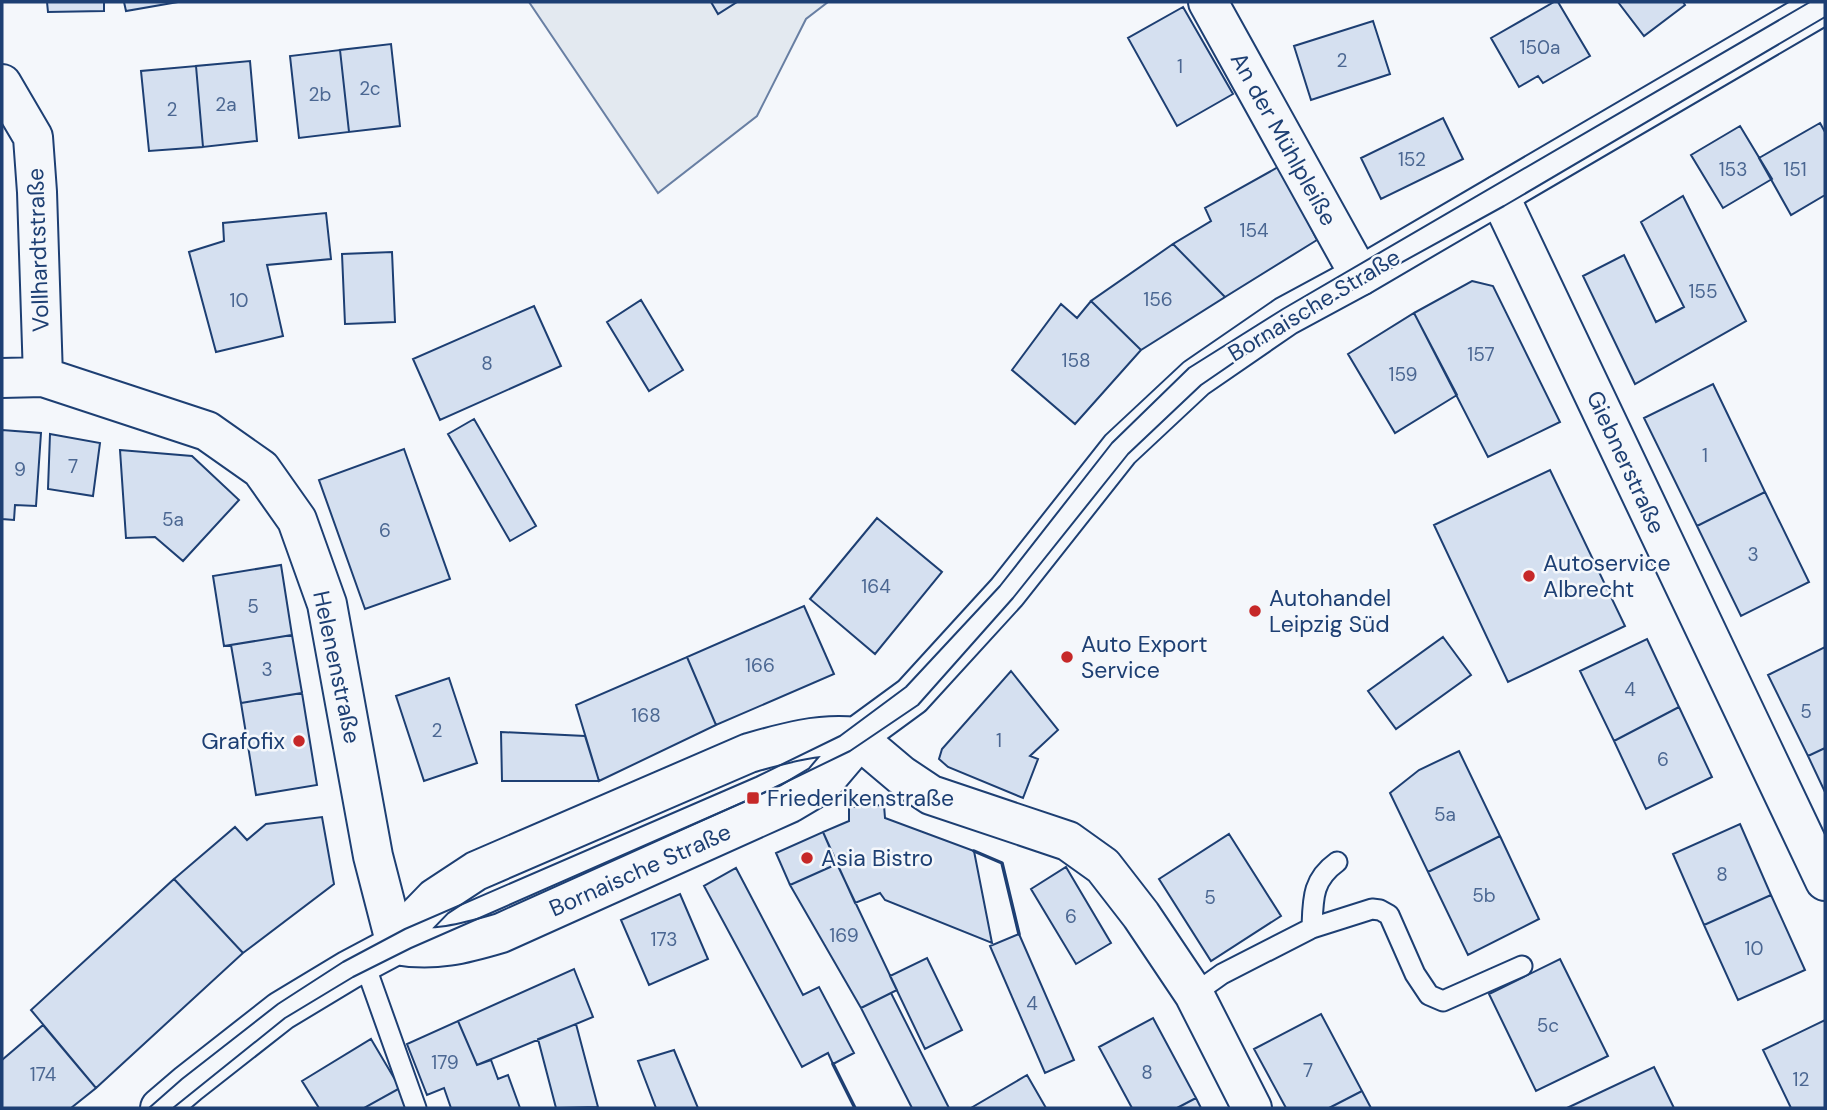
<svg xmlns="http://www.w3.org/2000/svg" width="1827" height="1110" font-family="'DM Sans',sans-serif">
	<rect width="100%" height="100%" fill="#f4f7fb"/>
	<path fill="#e3e9f0" stroke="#687fa3" stroke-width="2" d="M529,2H828L806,19L757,116L658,193Z"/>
	<path fill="#d5e0f0" stroke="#1d3f73" stroke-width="2" d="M47,2H104V11L48,12Z
		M124,2H178L126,11Z
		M711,2H737L718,14Z
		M1554,2H1558L1590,56L1543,83L1538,76L1519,87L1491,38Z
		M1618,2H1683L1685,5L1644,36Z
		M1183,7L1233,94L1177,126L1128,38Z
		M1373,21L1390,74L1311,100L1294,46Z
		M391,44L400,126L349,132L340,50Z
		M340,50L349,132L299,138L290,56Z
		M250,61L257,141L203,147L196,66Z
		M196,66L203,147L149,151L141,71Z
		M1443,118L1463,159L1381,199L1361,158Z
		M1820,123L1825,132V195L1791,215L1759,158Z
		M1740,126L1772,179L1723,208L1691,155Z
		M1280,166L1317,240L1225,297L1173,244L1211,221L1205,208Z
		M1683,196L1746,321L1635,384L1583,276L1624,255L1656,322L1684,307L1641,222Z
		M326,213L331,259L267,265L283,336L216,352L189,252L224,241L223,223Z
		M1173,244L1225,297L1141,350L1091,301Z
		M392,252L395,322L345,324L342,254Z
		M1472,281L1493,286L1560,422L1488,457L1414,313Z
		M641,300L683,370L649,391L607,322Z
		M1091,301L1141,350L1075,424L1012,370L1061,304L1077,318Z
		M534,306L561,366L440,420L413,359Z
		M1414,313L1457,395L1395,433L1348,354Z
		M1713,384L1765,492L1697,526L1644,418Z
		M474,419L536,526L510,541L448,434Z
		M2,430L41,433L36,506L15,505L14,520L2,519Z
		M50,434L100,443L93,496L48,489Z
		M404,449L450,579L365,609L319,480Z
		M120,450L192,456L239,500L183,561L155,537L126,538Z
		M1550,470L1625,626L1508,682L1434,525Z
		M1765,492L1809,582L1741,616L1697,526Z
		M877,518L942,572L875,654L810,599Z
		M281,565L292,635L224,646L213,576Z
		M804,606L834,674L716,725L687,657Z
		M292,635L302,693L241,703L231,645Z
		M1443,637L1471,675L1396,729L1368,691Z
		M1647,639L1679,707L1614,741L1580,671Z
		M1825,647V748L1808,756L1768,675Z
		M687,657L716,725L599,781L576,705Z
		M1011,671L1058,730L1030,756L1038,759L1023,798L948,767L939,759L942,749Z
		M449,678L477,763L424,781L396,696Z
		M302,693L317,785L256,795L241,703Z
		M1679,707L1712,777L1646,809L1614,741Z
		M501,732L585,736L599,781H502Z
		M1825,748V792L1808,756Z
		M1459,751L1500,836L1428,872L1390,793L1419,770Z
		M884,805L885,818L974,851L992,943L885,900L880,893L855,903L823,832L849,821V807Z
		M322,817L334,884L243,953L174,879L235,827L247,840L266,824Z
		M1740,824L1771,895L1704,925L1673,854Z
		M823,832L837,864L790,885L776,853Z
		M1229,834L1281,916L1211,961L1159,879Z
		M1500,836L1539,919L1468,955L1428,872Z
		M837,864L897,990L861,1008L790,885Z
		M1066,867L1111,943L1076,964L1031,889Z
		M736,868L803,995L819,987L854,1053L833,1064L828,1053L802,1067L704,886Z
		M174,879L243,953L96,1088L31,1010Z
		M680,894L708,959L649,985L621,920Z
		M1771,895L1805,970L1738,1000L1704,925Z
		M1019,934L1074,1060L1045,1073L990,946Z
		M927,958L962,1030L925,1049L890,976Z
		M1560,959L1608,1056L1536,1091L1489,994Z
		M574,969L593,1017L477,1065L458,1021Z
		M891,993L949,1108H912L861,1008Z
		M1321,1014L1362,1091L1329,1108H1286L1254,1049Z
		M1153,1018L1196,1098L1177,1108H1132L1099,1047Z
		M1825,1020V1108H1791L1763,1050Z
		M458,1021L477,1065L491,1060L498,1079L508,1075L520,1108H451L444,1088L427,1095L407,1044Z
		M576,1024L598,1107L556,1108L538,1039Z
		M43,1025L96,1088L71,1108H2V1060Z
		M371,1039L400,1088L364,1108H319L302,1081Z
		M674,1050L698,1108H656L638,1061Z
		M1654,1067L1674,1108H1567Z
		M1027,1075L1046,1108H971Z
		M400,1088L408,1108H364Z
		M1362,1091L1371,1108H1329Z
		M1196,1098L1201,1108H1177Z"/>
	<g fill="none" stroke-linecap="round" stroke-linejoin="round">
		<g stroke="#1d3f73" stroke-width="23">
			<path id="lane" d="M1312,928C1313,899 1312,880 1337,862
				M364,962L416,1108
				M1194,994L1222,974L1312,928L1372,909L1380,910L1389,915L1415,974L1429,995L1443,1001L1522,966"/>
		</g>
		<g stroke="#1d3f73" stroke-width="42">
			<path id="street" d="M1208,2L1360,276
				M2,84L33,137L37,192L43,377
				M1499,195L1825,881
				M2,378L43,377L207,431L261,469L297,520L327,604L373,856L396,945
				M856,737L901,775L931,795L1068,841L1103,866L1141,915L1194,994L1252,1108"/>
		</g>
		<g stroke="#1d3f73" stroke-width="42">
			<path id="secondary" d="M396,945C434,952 464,944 501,933L790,803L822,784L850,751L856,737L912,696L1007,592L1120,449L1196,378L1286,316L1360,276L1825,4
				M160,1108L188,1084L281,1011L349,970L396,945L405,929L435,898L476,871L749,753C784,743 818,733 856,737"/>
		</g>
		<use href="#lane" stroke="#f4f7fb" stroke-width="19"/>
		<use href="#street" stroke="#f4f7fb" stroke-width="38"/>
		<use href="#secondary" stroke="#f4f7fb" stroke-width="38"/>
		<path stroke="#1d3f73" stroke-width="2" d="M149,1108L182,1079L278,1004L343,962L405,929L756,777L840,736L906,687L1000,586L1112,443L1189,368L1283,309L1810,2
			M173,1108L285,1018L353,977L411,948L753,798L850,751L918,705L1013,598L1128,454L1201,385L1290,324L1504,206L1825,17"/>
		<path stroke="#1d3f73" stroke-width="3.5" d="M974,851L1002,863L1019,934
			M833,1064L855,1108"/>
	</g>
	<g fill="#c62828" stroke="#f4f7fb" stroke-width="2.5">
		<circle cx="1529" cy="576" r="7"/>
		<circle cx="1255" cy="611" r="7"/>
		<circle cx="1067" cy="657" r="7"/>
		<circle cx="299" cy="741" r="7"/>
		<rect x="746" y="791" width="14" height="14" rx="3.5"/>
		<circle cx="807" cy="858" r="7"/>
	</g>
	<g text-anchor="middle" stroke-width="5" stroke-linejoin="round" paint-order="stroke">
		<g font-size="19" fill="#4b6792">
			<text x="1540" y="54">150a</text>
			<text x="1342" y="67">2</text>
			<text x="1180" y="73">1</text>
			<text x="370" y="95">2c</text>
			<text x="320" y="101">2b</text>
			<text x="226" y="111">2a</text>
			<text x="172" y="116">2</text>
			<text x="1412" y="166">152</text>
			<text x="1733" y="176">153</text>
			<text x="1795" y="176">151</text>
			<text x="1254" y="237">154</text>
			<text x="1703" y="298">155</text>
			<text x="1158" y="306">156</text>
			<text x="239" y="307">10</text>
			<text x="1481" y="361">157</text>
			<text x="1076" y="367">158</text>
			<text x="487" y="370">8</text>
			<text x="1403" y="381">159</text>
			<text x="1705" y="462">1</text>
			<text x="73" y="473">7</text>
			<text x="20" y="476">9</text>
			<text x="173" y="526">5a</text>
			<text x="385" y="537">6</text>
			<text x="1753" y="561">3</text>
			<text x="876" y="593">164</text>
			<text x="253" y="613">5</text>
			<text x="760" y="672">166</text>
			<text x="267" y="676">3</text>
			<text x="1630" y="696">4</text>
			<text x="1806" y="718">5</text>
			<text x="646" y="722">168</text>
			<text x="437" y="737">2</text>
			<text x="999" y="747">1</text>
			<text x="1663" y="766">6</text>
			<text x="1445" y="821">5a</text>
			<text x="1722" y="881">8</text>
			<text x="1484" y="902">5b</text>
			<text x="1210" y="904">5</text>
			<text x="1071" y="923">6</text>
			<text x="844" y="942">169</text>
			<text x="664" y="946">173</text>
			<text x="1754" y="955">10</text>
			<text x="1032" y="1010">4</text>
			<text x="1548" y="1032">5c</text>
			<text x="445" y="1069">179</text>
			<text x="1308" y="1077">7</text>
			<text x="1147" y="1079">8</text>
			<text x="43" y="1081">174</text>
			<text x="1801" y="1086">12</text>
		</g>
		<g font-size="23" fill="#1d3f73" stroke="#f4f7fb">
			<text transform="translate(1284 139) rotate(61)" y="8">An der Mühlpleiße</text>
			<text transform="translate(38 250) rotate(-92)" y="8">Vollhardtstraße</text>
			<text transform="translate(1314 305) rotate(-31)" y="8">Bornaische Straße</text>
			<text transform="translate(1626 462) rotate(65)" y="8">Giebnerstraße</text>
			<text transform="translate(337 667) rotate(78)" y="8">Helenenstraße</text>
			<text transform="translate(640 870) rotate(-24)" y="8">Bornaische Straße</text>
		</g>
		<g font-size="23" fill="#1d3f73" stroke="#f4f7fb" text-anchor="start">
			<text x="1543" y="571">Autoservice<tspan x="1543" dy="26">Albrecht</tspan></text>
			<text x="1269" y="606">Autohandel<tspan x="1269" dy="26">Leipzig Süd</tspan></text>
			<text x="1081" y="652">Auto Export<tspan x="1081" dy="26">Service</tspan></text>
			<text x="285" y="749" text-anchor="end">Grafofix</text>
			<text x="767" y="806">Friederikenstraße</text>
			<text x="821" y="866">Asia Bistro</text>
		</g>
	</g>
	<rect width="1827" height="1110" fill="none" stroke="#1d3f73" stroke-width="7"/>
</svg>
